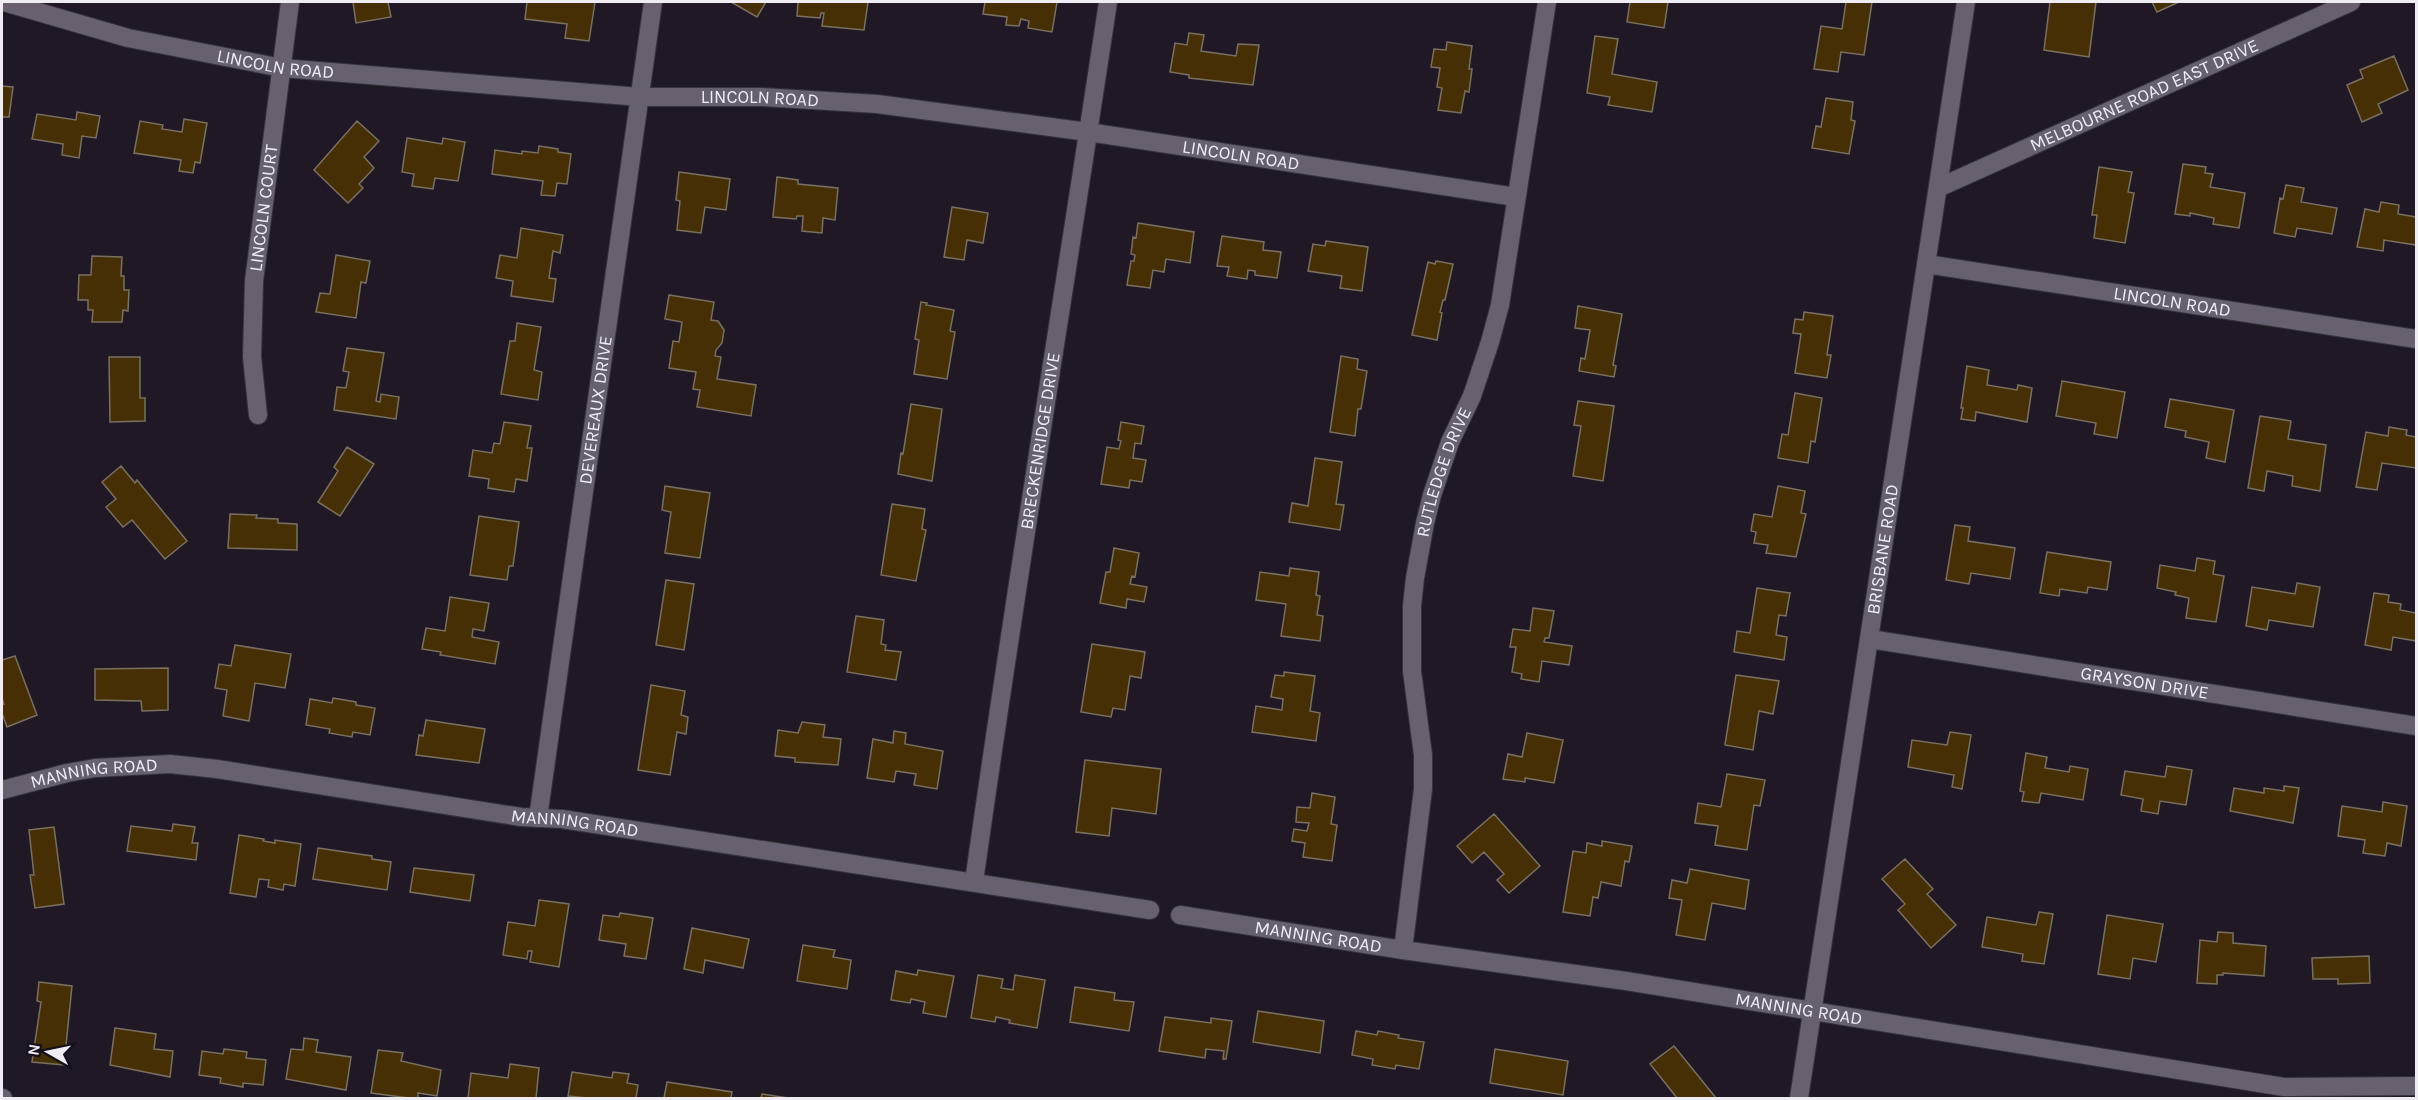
<svg xmlns="http://www.w3.org/2000/svg" width="2418" height="1100" font-family="Karla,sans-serif">
	<rect width="100%" height="100%" fill="#201925"/>
	<path fill="#462f04" stroke="#797061" stroke-width="1.5" d="M353,2H388L391,17L356,23Z
		M527,2H595L589,41L565,38L567,24L525,19Z
		M731,2H766L757,17Z
		M798,2H868L864,30L822,26L824,13H821L820,18L797,16Z
		M985,2H1057L1052,32L1028,28L1029,21L1021,19L1019,26L1006,25L1007,17L983,14Z
		M1630,2H1668L1664,28L1627,22Z
		M1846,2H1872L1864,55L1841,52L1838,72L1814,69L1821,26L1842,29Z
		M2050,2H2096L2089,57L2044,50Z
		M2152,2H2179L2157,12Z
		M1189,33L1204,35L1201,51L1236,56L1238,44L1259,45L1253,85L1189,78V75L1170,72L1175,43L1187,45Z
		M1595,36L1618,39L1612,74L1657,82L1652,112L1608,105L1610,97L1587,93Z
		M1447,42L1472,46L1469,69H1472L1469,92L1465,91L1461,113L1438,110L1442,88L1437,87L1440,68L1431,67L1434,49L1446,50Z
		M2394,56L2408,90L2378,104L2382,113L2362,122L2347,85L2363,78L2360,70Z
		M2,86L13,87L9,117H2Z
		M1826,98L1853,102L1851,120L1855,121L1849,154L1812,148L1816,126L1821,127Z
		M77,112L100,116L96,138L82,136L79,158L62,155L63,144L32,139L37,114L76,120Z
		M184,119L207,123L200,163L195,162L193,173L179,171L181,160L134,153L140,121L163,125L162,129L182,132Z
		M357,121L379,141L364,157L374,168L359,184L363,188L348,203L314,170Z
		M407,138L442,144L443,138L465,142L458,181L435,178L433,189L412,186L414,174L402,172Z
		M539,146L558,149V152L571,154L567,184L557,183L555,196L541,195L543,181L492,174L495,150L522,154V151L538,153Z
		M2183,164L2206,167L2205,173L2213,174L2210,187L2245,193L2239,228L2213,224L2214,218L2190,213V216L2175,214Z
		M2099,167L2132,172L2128,192L2134,193L2125,243L2094,238L2097,215H2092Z
		M679,172L730,179L726,210L705,207L701,233L677,230L680,201L676,200Z
		M777,177L798,180V184L838,188L835,220L823,218L822,233L802,231L803,216H797L796,219L773,217Z
		M2286,185L2304,188L2301,202L2337,208L2332,234L2297,228L2295,237L2274,233L2280,198L2283,199Z
		M2381,202L2399,205L2398,214L2416,217V245L2384,240L2383,251L2357,247L2365,209L2379,212Z
		M952,207L988,213L983,243L967,240L964,260L944,257Z
		M1138,223L1194,232L1190,263L1166,259L1164,272L1153,270L1150,288L1127,285L1131,261H1134L1135,255L1131,254L1133,237L1136,238Z
		M521,228L563,235L560,253L553,251L549,278L556,279L553,302L511,296L513,281L496,278L500,255L517,258Z
		M1222,236L1264,242L1263,250L1281,252L1277,278L1255,275V271L1248,270L1247,279L1227,276L1229,267L1217,266Z
		M1326,241L1368,247L1362,291L1340,288L1342,276L1308,271L1313,244L1325,246Z
		M336,255L370,261L366,283L361,282L356,318L316,312L320,293L330,294Z
		M92,256L122,257L121,276H124V290H129L128,311L123,310L122,322H92L93,310H88V300H78L79,275H91Z
		M1436,261L1453,264L1445,300H1443L1440,312L1442,313L1437,340L1412,335L1428,262L1435,264Z
		M669,295L714,302L711,320L718,321L724,330L722,343L716,350L715,356L721,357L717,379L756,385L751,416L697,407L700,390L693,389L696,372L669,368L673,341L679,342L682,322L665,319Z
		M921,302L927,303L926,305L954,310L950,331L955,332L947,379L914,374L919,340L915,339Z
		M1578,306L1622,314L1613,365L1616,366L1614,377L1579,371L1581,358L1585,359L1590,330L1575,328Z
		M1804,312L1833,316L1827,355H1831L1827,378L1795,373L1801,334L1793,333L1795,319L1803,320Z
		M517,323L541,327L534,370L542,372L538,400L501,394L510,341H515Z
		M347,348L384,353L376,401L380,402L381,394L399,397L396,419L334,410L337,387L346,388L349,372L343,371Z
		M1341,356L1358,359L1357,369L1367,371L1361,409H1358L1355,436L1330,432Z
		M109,357H140V398H145V421L110,422Z
		M1967,366L1989,370L1987,385L2017,390L2018,385L2032,388L2027,422L1976,412L1975,421L1961,419L1963,408H1961Z
		M2062,381L2125,392L2117,438L2094,434L2096,423L2056,416Z
		M1795,393L1822,398L1815,442L1811,441L1808,463L1778,458L1782,434L1788,435Z
		M2170,399L2234,410L2225,462L2206,458L2209,442L2185,437L2186,431L2165,427Z
		M1578,401L1614,406L1603,481L1573,476L1581,426L1574,425Z
		M911,404L942,409L932,481L898,474L901,453L903,454Z
		M2260,416L2291,421L2288,439L2326,445L2320,491L2292,486L2293,476L2267,471L2264,491L2248,488Z
		M504,422L531,426L527,448H532L527,481L516,479L514,492L488,488L489,479L469,476L473,450L492,453L494,443L500,444Z
		M1121,422L1144,426L1141,444L1135,443L1133,458L1146,460L1142,482L1130,480L1129,488L1101,484L1107,447L1119,449L1121,441L1118,440Z
		M2389,427L2407,430L2406,435L2416,437V468L2382,463L2377,490L2356,487L2366,432L2388,436Z
		M347,447L374,464L340,516L318,502L338,471L334,467Z
		M1315,458L1342,462L1336,504L1344,505L1340,530L1289,522L1292,503L1308,506Z
		M121,466L135,483L137,480L187,541L165,559L132,520L123,527L106,507L116,499L102,482Z
		M665,486L710,493L700,558L665,553L671,512L662,510Z
		M1778,486L1805,491L1801,513L1806,514L1796,557L1766,553L1768,545L1754,543L1756,532L1751,531L1754,514L1772,517Z
		M892,504L925,509L922,529L926,530L916,581L881,575Z
		M230,514L257,515L256,518L278,519V523L297,524V550L228,548Z
		M479,516L519,522L513,566H509L507,580L470,575Z
		M1955,525L1970,527L1968,541L2015,548L2010,579L1971,573L1969,584L1946,580Z
		M1114,548L1139,553L1135,577L1132,576L1130,584L1147,587L1144,602L1127,599L1126,608L1100,603L1106,572H1110Z
		M2047,552L2111,562L2107,590L2088,587L2087,593L2060,589L2059,596L2040,593Z
		M2197,558L2215,561L2213,574L2224,576L2216,622L2186,618L2189,598L2175,595L2176,592L2157,588L2160,565L2195,571Z
		M1290,568L1319,572L1316,595L1320,596L1317,615L1323,616L1320,641L1281,636L1286,604L1256,600L1260,572L1289,576Z
		M666,580L694,584L684,650L656,645Z
		M2297,583L2320,587L2313,627L2269,620L2267,630L2246,626L2252,587L2295,594Z
		M1757,588L1790,593L1786,616L1779,615L1776,635L1787,637L1784,660L1734,652L1737,631L1750,633Z
		M2374,593L2389,595L2388,602L2401,604L2400,610L2416,613V644V641L2393,637L2391,650L2365,645Z
		M450,597L489,603L484,631L473,629L472,637L499,642L495,664L440,655L441,652L422,649L426,628L445,631Z
		M1533,608L1554,611L1549,638H1545L1544,642L1572,646L1569,665L1542,661L1539,682L1521,679L1522,674L1512,672L1516,647H1510L1513,629L1530,631Z
		M856,616L884,620L881,644L886,645L885,650L901,652L896,680L847,672Z
		M1092,644L1145,652L1141,678L1130,676L1125,710L1113,708L1111,717L1081,712Z
		M235,645L291,654L285,688L255,683L249,721L223,716L227,690L215,688L219,664L231,666Z
		M15,656L37,715L7,727L2,713V705L4,704L2,698V660Z
		M168,668V710L142,711L141,701L95,700V669Z
		M1284,672L1315,676L1310,711L1320,713L1316,741L1252,732L1256,706L1282,710L1283,699L1271,697L1275,675L1284,676Z
		M1736,675L1779,681L1773,714L1759,711L1753,750L1725,745Z
		M651,685L685,691L681,715L688,717L686,734L677,732L670,775L638,770Z
		M333,698L356,702V705L375,708L370,735L353,732L352,737L329,733L330,729L306,725L310,699L332,703Z
		M426,720L485,729L479,763L416,755L419,735L423,736Z
		M802,722L825,725L823,737L841,739L838,765L795,762V758L775,756L778,730L798,733Z
		M894,731L906,733L905,744L943,751L937,789L914,785L916,774L896,771L894,782L867,778L873,739L893,743Z
		M1950,732L1971,735L1962,789L1952,787L1954,775L1908,767L1912,740L1947,745Z
		M1527,733L1563,740L1554,783L1525,778V782L1503,779L1508,754L1522,757Z
		M2026,753L2047,757L2045,768L2069,772L2070,766L2088,769L2083,800L2041,793L2039,803L2022,801L2024,792L2020,791Z
		M1085,760L1161,769L1156,814L1112,808L1109,836L1076,832Z
		M2167,766L2192,770L2186,805L2160,801L2158,814L2141,811L2143,799L2121,795L2125,771L2165,777Z
		M1727,774L1765,780L1760,806L1754,805L1747,850L1715,845L1718,826L1695,823L1698,803L1721,807Z
		M2284,786L2299,788L2293,823L2230,811L2234,788L2264,793V788L2284,791Z
		M1312,793L1335,797L1331,824L1337,825L1332,861L1303,857L1305,843L1292,841L1294,829L1307,831L1309,823L1296,822L1297,807L1310,808Z
		M2383,802L2407,806L2401,846L2387,843L2385,856L2363,853L2365,840L2338,836L2342,806L2382,812Z
		M1494,814L1540,866L1509,893L1497,880L1504,874L1484,852L1472,863L1457,846Z
		M173,824L195,827L192,843H198L196,860L127,851L131,826L172,831Z
		M54,827L64,904L35,908L30,875H34L29,830Z
		M239,835L264,839L263,841L275,843V840L301,844L295,886L284,884L283,890L268,887L269,880L259,879L256,897L230,893Z
		M1602,841L1632,846L1629,862L1625,861L1621,886L1601,882L1598,898L1593,897L1590,916L1563,912L1573,851L1586,853L1587,843L1602,846Z
		M318,848L372,856V859L391,862L387,890L313,879Z
		M1905,859L1933,889L1927,894L1956,925L1931,948L1898,910L1905,904L1882,879Z
		M414,868L474,875L470,901L410,892Z
		M1690,869L1749,880L1745,909L1712,903L1705,940L1676,935L1682,900L1669,898L1672,880L1687,883Z
		M539,900L569,904L559,967L530,962L532,951H528L527,959L503,955L508,922L535,926Z
		M2039,912L2053,914L2044,964L2022,961L2023,954L1982,947L1987,917L2036,925Z
		M620,913L653,918L646,959L624,956L626,944L599,940L603,915L619,917Z
		M2107,915L2163,924L2156,962L2133,958L2130,979L2098,974Z
		M692,928L749,939L743,968L705,960L703,973L684,969Z
		M2218,932L2233,933V943L2266,946L2264,976L2223,973V975H2217V984L2197,983L2200,940L2217,942Z
		M803,945L835,950L833,957L851,960L847,989L797,981Z
		M2369,956L2370,983L2338,984V979H2313L2312,958Z
		M918,970L954,976L946,1017L923,1013L925,1002L911,999L910,1003L891,1000L896,971L917,975Z
		M978,975L1003,979L1001,988L1013,990L1015,975L1045,980L1037,1028L1009,1023L1010,1020L996,1017L995,1022L971,1018Z
		M39,982L72,986L64,1065L32,1062L41,1002L37,1001Z
		M1075,987L1115,993L1114,1000L1134,1002L1129,1031L1070,1022Z
		M1258,1011L1324,1021L1320,1053L1253,1042Z
		M1165,1017L1211,1023V1018L1232,1021L1226,1059H1223L1224,1051L1206,1049L1205,1058L1159,1051Z
		M115,1028L156,1034L154,1049L173,1051L170,1077L110,1065Z
		M1356,1031L1377,1035L1378,1031L1399,1035L1398,1038L1424,1042L1419,1069L1396,1065L1395,1069L1372,1065L1373,1059L1352,1055Z
		M304,1038L318,1040L316,1052L351,1057L346,1090L286,1079L291,1049L303,1050Z
		M1674,1046L1716,1098H1677L1650,1064Z
		M224,1049L247,1052L246,1058L266,1060L263,1085L243,1083V1087L220,1083L221,1078L199,1075L202,1051L223,1054Z
		M1495,1049L1568,1061L1563,1095L1490,1083Z
		M378,1050L403,1053L401,1061L441,1070L437,1096L418,1093V1098H409L371,1093Z
		M510,1064L539,1068L536,1098H468L471,1073L508,1078Z
		M572,1072L612,1078L613,1072L629,1074L627,1083L638,1085L636,1098H587L568,1096Z
		M667,1082L732,1092L731,1098H664Z
		M762,1094L788,1098H761Z"/>
	<g fill="none" stroke-linecap="round" stroke-linejoin="round">
		<g stroke="#37333c" stroke-width="20">
			<g id="minor">
				<path id="s1" d="M4,2L128,38L282,68L640,97H762L877,104L1088,132L1516,197"/>
				<path id="s2" d="M1938,188L2351,2"/>
				<path id="s3" d="M1926,264L2416,339"/>
				<path id="s4" d="M258,415L252,357L254,281L290,2"/>
				<path id="s5" d="M1870,639L2416,726"/>
				<path id="s6" d="M2,790L67,773L95,768L170,764L217,769L521,817L562,819L1150,910"/>
				<path id="s7" d="M538,818L653,2"/>
				<path id="s8" d="M974,882C1015,588 1064,295 1108,2"/>
				<path id="s9" d="M1180,915L1403,950L1626,981L2284,1087L2416,1086"/>
				<path id="s10" d="M1403,950L1423,789V755L1412,671V606L1415,578L1425,523L1432,495L1450,442L1472,396L1490,342L1500,305L1547,2"/>
				<path d="M2,1098H3"/>
				<path id="s11" d="M1799,1098L1966,2"/>
			</g>
		</g>
		<use href="#minor" stroke="#68606f" stroke-width="18"/>
	</g>
	<g text-anchor="middle" stroke-width="5" stroke-linejoin="round" paint-order="stroke">
		<g font-size="18" fill="#f0ecf4" stroke="#16101c">
			<text dy="6" stroke="none"><textPath href="#s1" startOffset="279">LINCOLN ROAD</textPath></text>
			<text dy="6" stroke="none"><textPath href="#s2" startOffset="226">MELBOURNE ROAD EAST DRIVE</textPath></text>
			<text dy="6" stroke="none"><textPath href="#s1" startOffset="765">LINCOLN ROAD</textPath></text>
			<text dy="6" stroke="none"><textPath href="#s1" startOffset="1250">LINCOLN ROAD</textPath></text>
			<text dy="6" stroke="none"><textPath href="#s4" startOffset="208">LINCOLN COURT</textPath></text>
			<text dy="6" stroke="none"><textPath href="#s3" startOffset="249">LINCOLN ROAD</textPath></text>
			<text dy="6" stroke="none"><textPath href="#s7" startOffset="412">DEVEREAUX DRIVE</textPath></text>
			<text dy="6" stroke="none"><textPath href="#s8" startOffset="446">BRECKENRIDGE DRIVE</textPath></text>
			<text dy="6" stroke="none"><textPath href="#s10" startOffset="484">RUTLEDGE DRIVE</textPath></text>
			<text dy="6" stroke="none"><textPath href="#s11" startOffset="555">BRISBANE ROAD</textPath></text>
			<text dy="6" stroke="none"><textPath href="#s5" startOffset="278">GRAYSON DRIVE</textPath></text>
			<text dy="6" stroke="none"><textPath href="#s6" startOffset="94">MANNING ROAD</textPath></text>
			<text dy="6" stroke="none"><textPath href="#s6" startOffset="580">MANNING ROAD</textPath></text>
			<text dy="6" stroke="none"><textPath href="#s9" startOffset="140">MANNING ROAD</textPath></text>
			<text dy="6" stroke="none"><textPath href="#s9" startOffset="626">MANNING ROAD</textPath></text>
		</g>
	</g>
	<rect width="2418" height="1100" fill="none" stroke="#f0ecf4" stroke-width="6"/>
	<g transform="translate(48 1052) rotate(279)" stroke="#16101c" stroke-width="4.5" paint-order="stroke">
	<path d="M0-4.5L10 22L0 15L-10 22Z" fill="#f0ecf4"/>
	<text y="-9" font-size="16" font-weight="bold" text-anchor="middle" fill="#f0ecf4">N</text>
	</g>
</svg>
